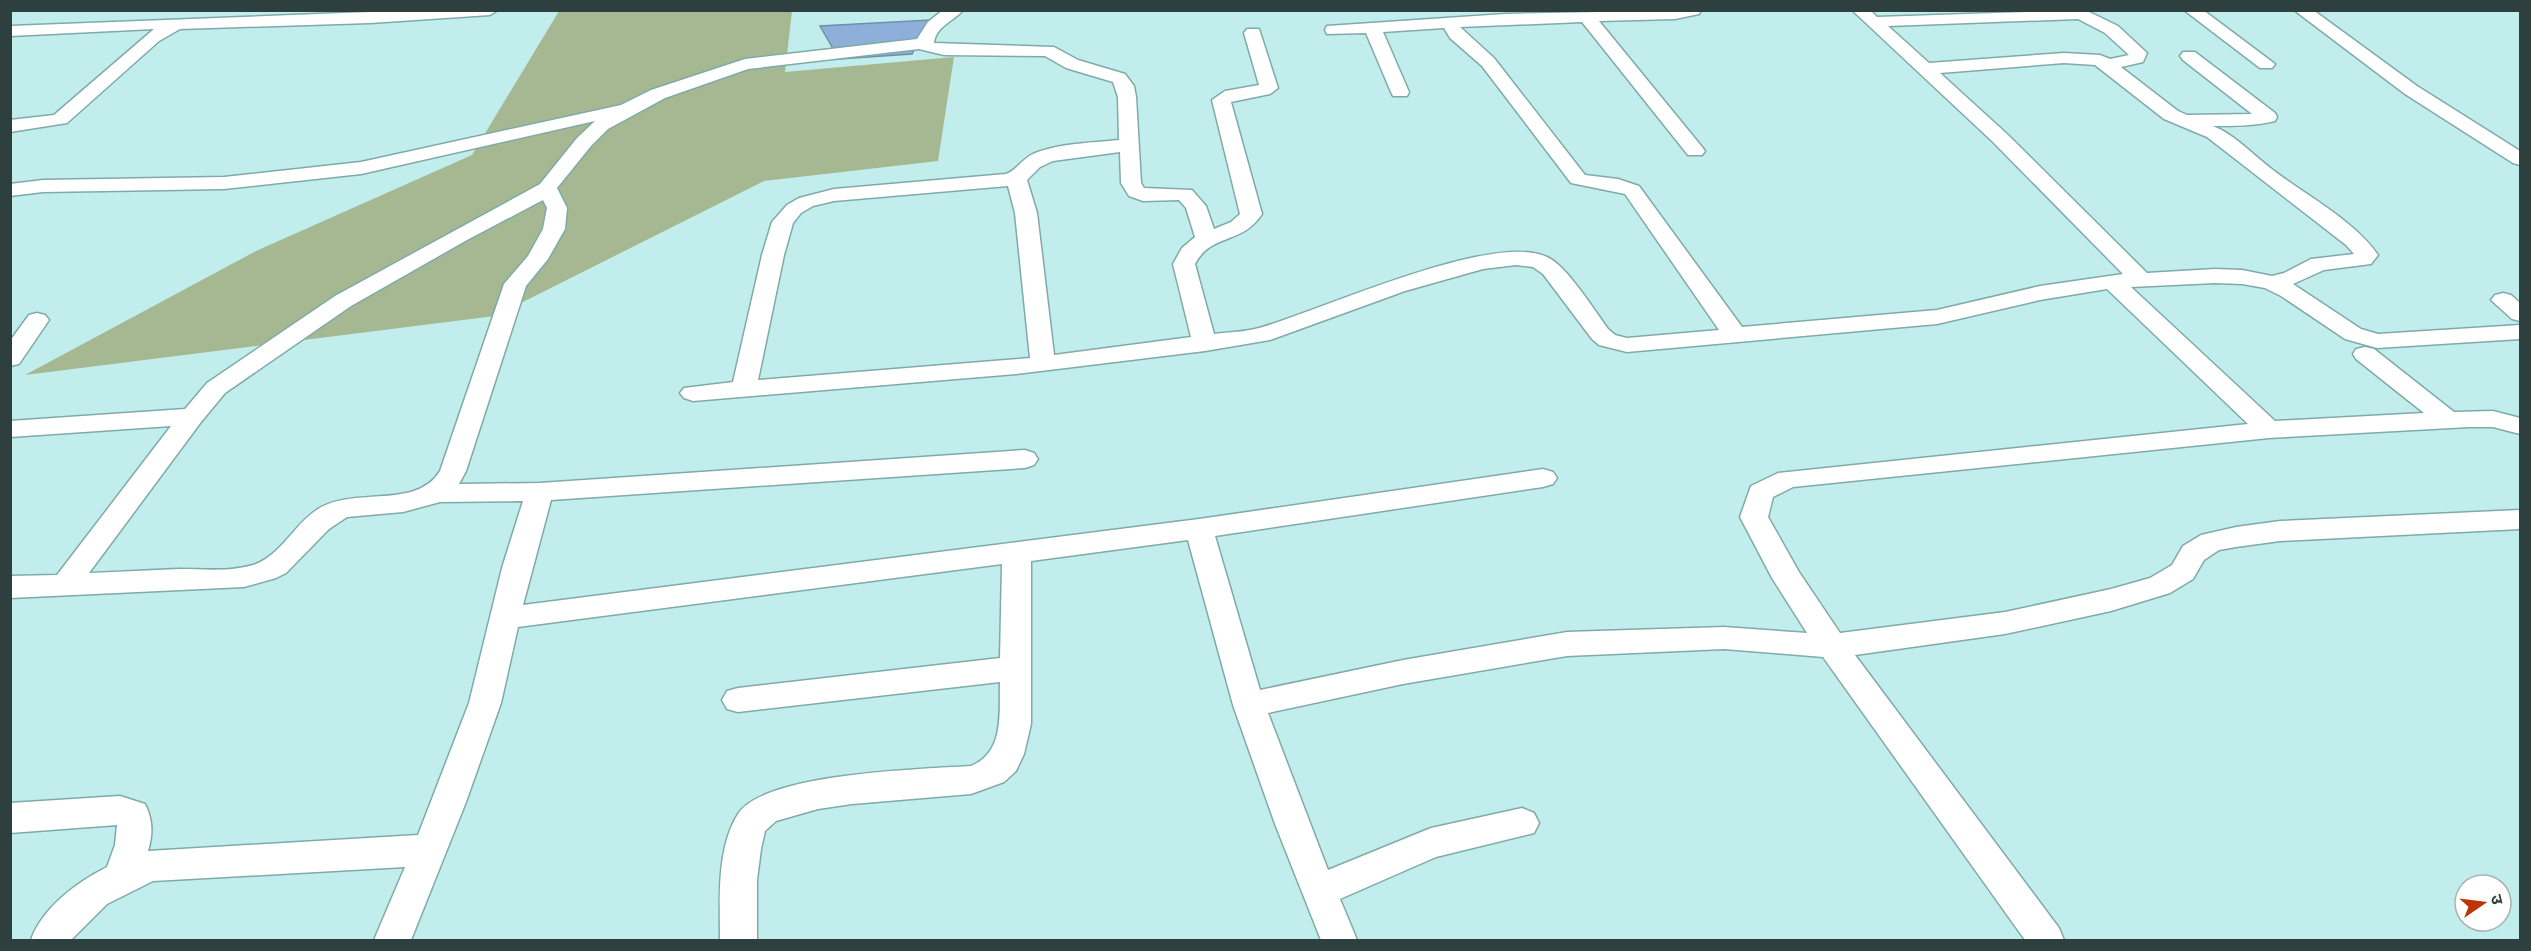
<svg xmlns="http://www.w3.org/2000/svg" width="2531" height="951" font-family="Barlow,'Noto Sans Devanagari',sans-serif">
	<rect width="100%" height="100%" fill="#c1eeec"/>
	<path fill="#a5b892" d="M559,11H792L785,72L954,57L938,161L764,181L495,316L25,375L256,251L472,155Z"/>
	<path fill="#8eafda" stroke="#718dab" stroke-width="1.5" d="M930,20L912,54L839,59L820,26Z"/>
	<g fill="none" stroke-linecap="round" stroke-linejoin="round">
		<g stroke="#7faaa8" stroke-width="3">
			<path id="street" d="M421,10H498L490,15L370,23L180,29L159,41L67,123L10,132V120L54,115L154,29L10,36V26Z
				M943,10H963C953,22 936,26 934,43L1054,47L1078,60L1125,74L1134,86L1136,97L1141,183L1144,188L1192,190L1206,206L1214,229L1231,222L1240,214L1212,100L1225,91L1259,85L1244,33L1247,29H1259L1278,88L1270,94L1231,102L1262,214C1242,245 1211,233 1195,264L1214,334C1229,332 1245,332 1259,328C1320,311 1492,231 1547,257C1566,265 1595,311 1608,329L1615,335L1627,338L1719,330L1625,194L1571,183L1482,66L1450,38L1444,28L1383,32L1409,92L1407,96H1393L1391,92L1366,33L1327,34L1325,30L1327,26L1505,14L1701,10L1699,14L1675,19L1599,21L1702,147L1705,151L1702,155H1688L1582,22L1460,27L1494,58L1585,175L1618,179L1639,186L1742,327L1937,310L2040,286L2123,274L1993,142L1852,10H1870L1877,17L2085,10L2118,26L2147,53L2143,62L2121,67L2178,111L2187,115L2252,114L2183,60L2180,56L2183,52H2195L2275,113L2277,117L2275,121C2254,126 2234,126 2213,126C2235,135 2251,153 2269,167C2303,194 2353,219 2378,255L2371,264L2324,270L2293,284L2361,329L2378,334L2520,325V339L2377,348L2345,339L2281,296L2265,288L2242,284L2215,283L2131,287L2275,421L2424,413L2356,359L2353,354L2356,349L2365,347L2374,349L2454,412L2493,411L2520,418V434L2493,427H2469L2269,438L1793,487L1773,497L1768,517L1799,572L1840,633L2005,612L2111,589L2150,578L2172,565L2183,546L2201,535L2236,527L2280,521L2520,510V529L2280,541L2236,547L2219,550L2204,560L2193,579L2170,593L2111,611L2005,634L1855,655L2059,928L2064,940H2025L1823,657L1724,649L1567,656L1403,684L1268,713L1328,870L1431,828L1522,808L1534,813L1539,823L1534,833L1436,857L1340,899L1357,940H1321L1275,824L1233,705L1188,540L1031,561V724L1024,754L1016,771L1004,782L971,794L852,804L818,809L776,821L765,831L761,849L757,880V940H720C720,901 716,849 738,814C764,773 923,769 971,766C1005,752 999,713 1000,682L738,712L727,709L722,700L727,691L738,688L1000,658L1002,564L518,627L501,703L466,802L411,940H374L405,867L153,881L107,904L71,940H31C42,908 77,882 107,867L115,845L117,825L10,833V803L120,796L145,804C153,820 153,834 148,851L418,835L469,703L502,568L523,501L440,502L403,512L347,517L329,529L286,573L276,578L244,587L10,598V576L57,575L171,426L10,437V421L185,409L207,383L335,296L540,184L577,138L595,121L361,174L224,189L43,192L10,196V184L43,180L224,177L361,162L621,105L651,90L745,59L917,39L928,22ZM2078,19L2105,33L2129,55L2110,59L2100,55L2064,53L1929,63L1888,26ZM919,49L944,55L1045,56L1066,68L1113,82L1118,97L1119,140C1091,143 1059,143 1033,154C1022,159 1017,170 1006,174L834,189L799,198L787,205L772,222L762,255L733,382L684,388L680,393L684,398L693,401L1016,374L1205,351L1270,340L1405,291L1483,269L1516,265L1533,267L1543,274L1592,339L1599,345L1627,352L1937,324L2040,300L2107,289L2248,424L1778,473L1751,486L1740,517L1772,578L1807,633L1724,627L1567,632L1403,660L1260,690L1215,536L1543,487L1553,484L1557,478L1553,472L1543,469L1199,519L523,605L551,500L1025,468L1034,465L1038,459L1034,453L1025,450L540,483L459,484L466,471L526,286L548,259L565,229L567,208L557,188L591,146L608,129L665,98L748,69ZM2064,63L2095,65L2164,119L2207,137L2346,245L2354,254L2311,259L2284,273L2272,276L2242,270L2215,269L2147,273L2007,134L1940,73ZM1120,152L1121,183L1129,196L1143,201L1179,200L1186,208L1195,237L1182,248L1173,264L1191,337L1054,355L1037,213L1027,180L1040,167L1053,161ZM1008,186L1015,213L1030,358L758,380L784,255L793,223L801,213L813,206L834,201ZM543,200L547,208L543,229L528,256L504,284L440,471C416,510 355,486 318,509C294,524 281,556 253,565C230,572 204,569 180,569C150,570 120,572 89,573L201,422L225,393L351,306L467,240Z
				M2184,10H2203L2275,64L2272,68H2260Z
				M2294,10H2313L2417,86L2520,151V165L2513,163L2405,94Z
				M2503,293L2511,295L2520,303V321L2512,319L2491,300L2495,295Z
				M37,313L45,315L49,320L19,364L10,366V341L29,315Z"/>
		</g>
		<use href="#street" fill="#fff" fill-rule="evenodd"/>
	</g>
	<rect width="2531" height="951" fill="none" stroke="#2d3f3e" stroke-width="24"/>
	<g transform="translate(2483 903) rotate(76)"><circle r="28" fill="#ffffff" stroke="#abb2b2" stroke-width="1.5"/>
	<path d="M0-4.5L10 22L0 15L-10 22Z" fill="#bd3407"/>
	<text y="-9" font-size="16" font-weight="bold" text-anchor="middle" fill="#2d3f3e">उ</text>
	</g>
</svg>
